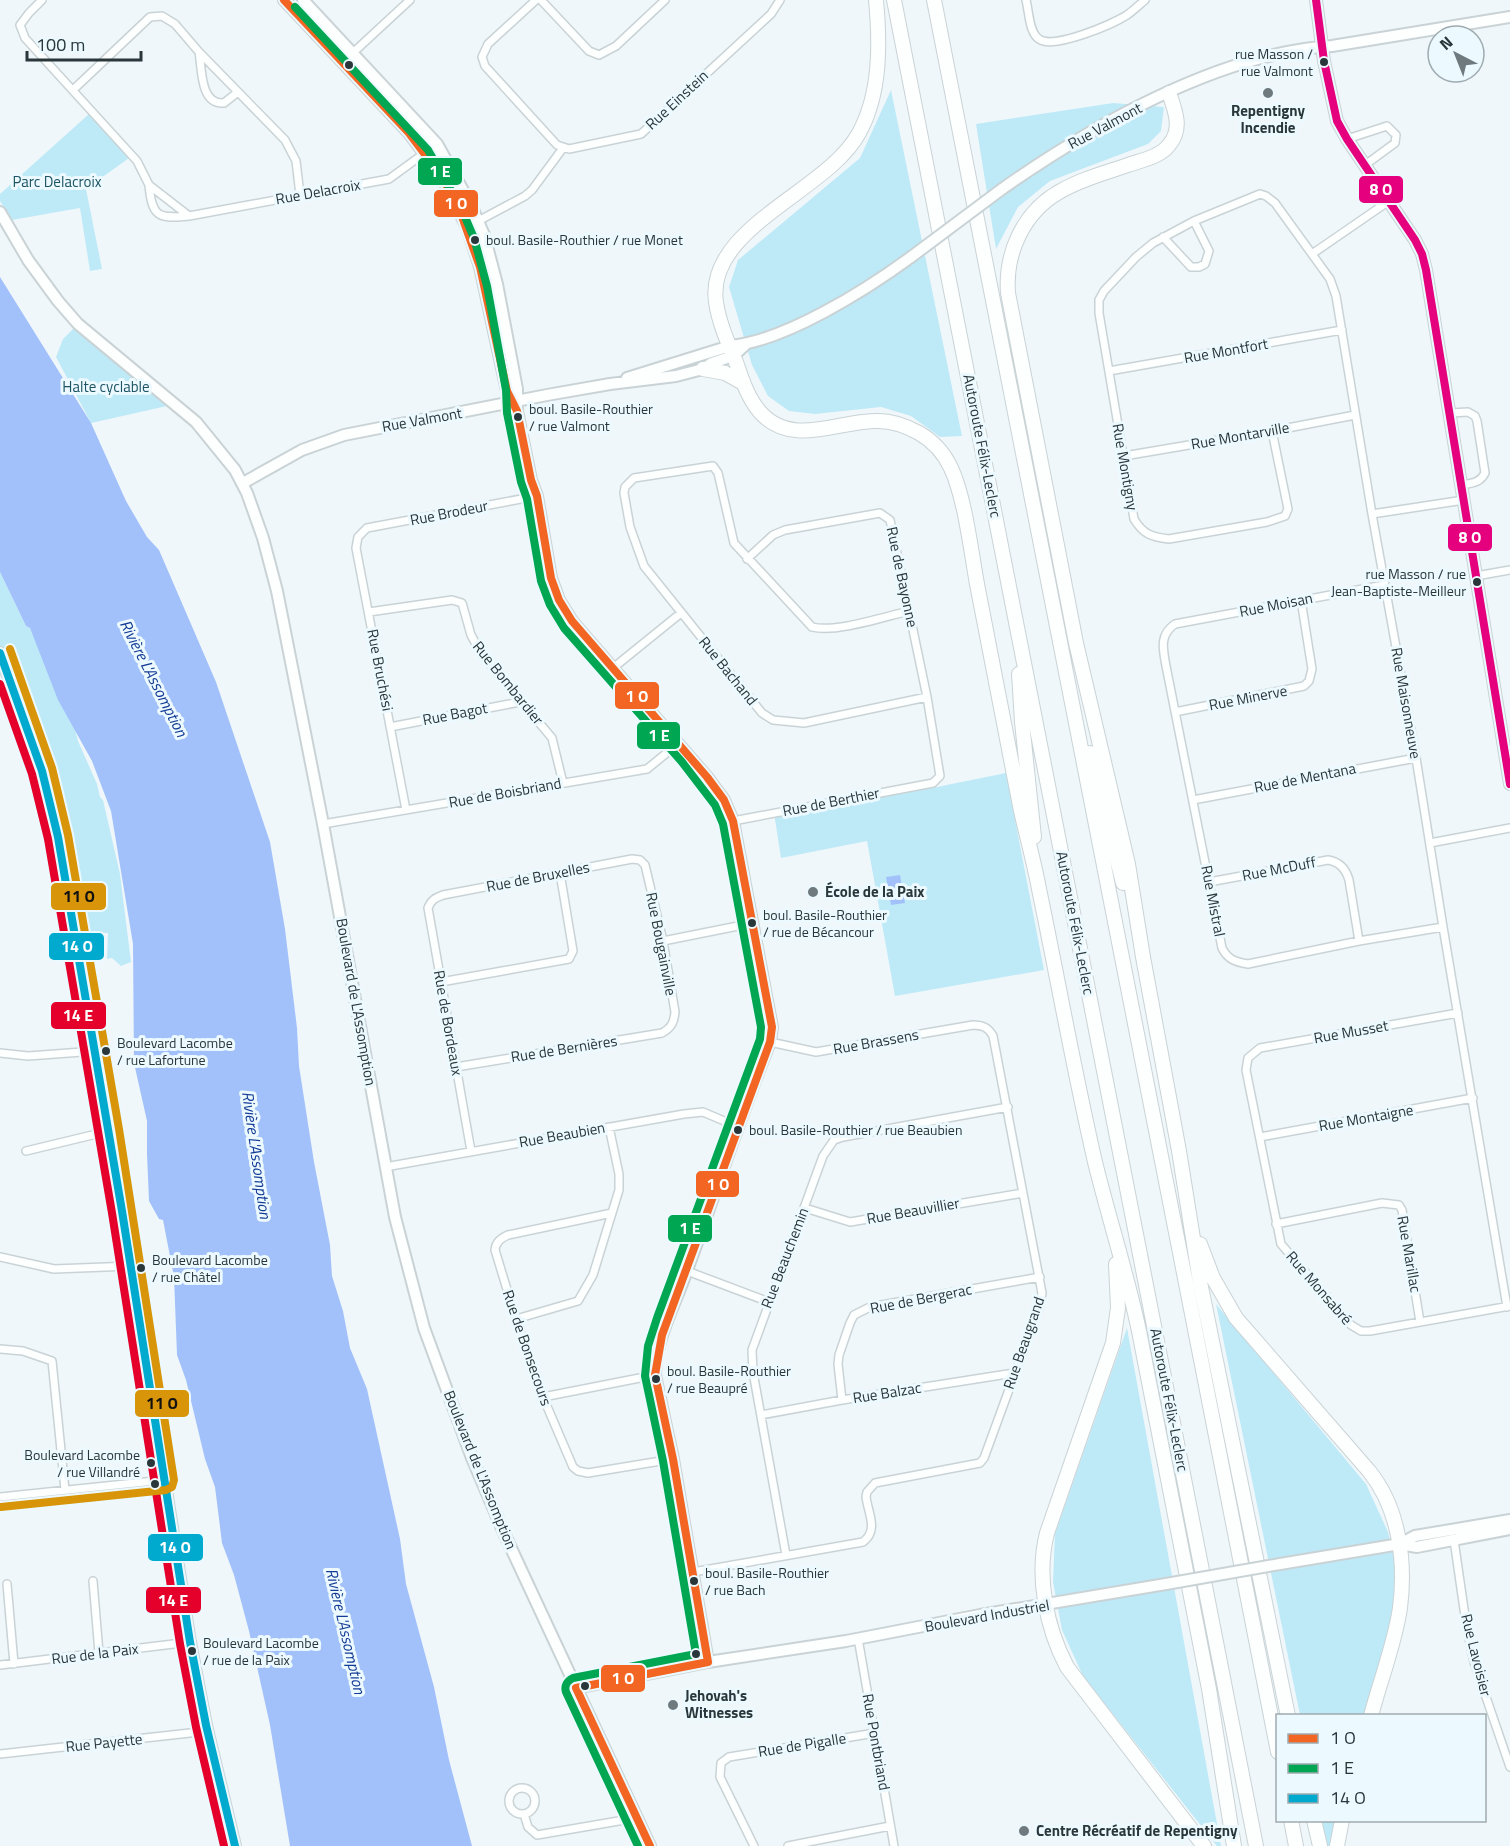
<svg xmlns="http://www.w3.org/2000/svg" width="1510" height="1846" font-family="'Titillium Web',sans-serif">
	<rect width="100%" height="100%" fill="#f0f7fa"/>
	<path fill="#beeaf8" d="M891,90L962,436L940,437L911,416L881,407L815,414L789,411L768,396L752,365L729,287L738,260L860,158Z
		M1113,103L1164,107L1161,131L1148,144L1050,181L1018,207L996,249L976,124Z
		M89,114L129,158L86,189L102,269L90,271L80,208L12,220L0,201V194Z
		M78,324L176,404L91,423L56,357L63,339Z
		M0,572L26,626L30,628L73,721L78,741L97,784L100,797L103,800L120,874L131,962L121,966L112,958L107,959L108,933H96L84,939L73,889L68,890L51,802L0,653Z
		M1006,773L1044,970L895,996L867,841L781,858L774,813L932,788Z
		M1216,1304L1366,1484L1388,1532L1396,1565V1592L1393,1617L1366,1715H1300Z
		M1127,1328L1221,1846H1217L1083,1676L1062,1630L1053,1582L1055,1534Z
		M1322,1821H1337L1330,1846H1327Z"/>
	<path fill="#a2c1fa" d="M0,277L91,423L126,501L147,537L159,550L216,682L270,842L285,929L297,1028L299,1066L314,1162L330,1245L332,1276L343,1311L350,1348L367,1389L400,1539L406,1584L434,1687L449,1760L472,1846H290L270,1725L249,1631L234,1575L222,1543L215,1487L205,1459L186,1380L177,1355L174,1277L163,1220L159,1219L149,1201L147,1154V1121L134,1063L133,944L111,811L92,761L58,700L30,628L26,626L0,572Z
		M900,875L905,903L891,905L886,877Z"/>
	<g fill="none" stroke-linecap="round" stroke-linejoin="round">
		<g stroke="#c9d3d6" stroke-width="10">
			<path id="street" d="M42,0L29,13L20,25L25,38L137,161L149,185L189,216L389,179L437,144
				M536,0L488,44L482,57L485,66L557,145L569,149L641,134L771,14L780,0
				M541,0L589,51L599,55L616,46L665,0
				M1026,0C1029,11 1029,33 1039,39C1053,50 1113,24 1127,15C1133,11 1139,5 1145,0
				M199,52C202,69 200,105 224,103L238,92
				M343,62L410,0
				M74,89L150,17L162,16L175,24L199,52L285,140L296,161L300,195
				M1347,139L1387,126L1396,135L1395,143L1365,165
				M149,185C152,217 158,219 189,216
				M467,227L525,196L532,190L563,148
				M1163,237L1191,267H1199L1205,264L1209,251L1194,221
				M1312,254L1389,201
				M1109,371L1342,330
				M1450,413L1468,412L1475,416L1477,421L1485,473C1480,483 1472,483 1462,485
				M1272,431L1288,509L1285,516L1267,522L1169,539C1151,537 1143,534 1134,519L1099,313V300L1104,291L1136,257L1153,243L1194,221L1260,194L1266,196L1275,203L1330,279L1336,296L1372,514L1416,758L1443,927L1507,1307
				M1124,456L1272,431L1355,415
				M1372,514L1464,500
				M1476,576L1510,570
				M1384,585L1175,624C1159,635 1163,649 1166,666L1222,948C1228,960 1236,962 1248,964L1359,941L1443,927
				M909,611C883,617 836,633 812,627L734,543L718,473L713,466L634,478L625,487L624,493L630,527L644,566L762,713L773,720L804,723L927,697
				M369,612L452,600L462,603L471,635L482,655L552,738L563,783
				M613,668L681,613
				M1175,712L1304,686L1309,681L1312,669L1301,600
				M390,727L520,702
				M1193,800L1416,758
				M406,810L356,548L358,537L367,528L537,496
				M733,821L933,783L940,776L927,697L890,520L880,513L785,530L773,535L747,559
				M323,824L647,769L679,743
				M1430,843L1510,828
				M1209,882L1328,860C1340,862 1346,869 1349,880L1359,941
				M663,941L753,923
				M441,982L569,959L573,951L560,873
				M1458,1013L1260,1048L1248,1058L1246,1070L1281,1244L1351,1325L1361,1331H1370L1510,1306
				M0,1053L28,1056L96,1051
				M456,1067L662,1033C671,1028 674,1023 675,1012L663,941L645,865L640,860L632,859L443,895C435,898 431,900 428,908C442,989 457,1070 471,1151
				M1260,1137L1473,1098
				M26,1151L109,1131
				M385,1167L684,1114L703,1112L736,1126
				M805,1208L850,1222L1023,1193
				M612,1213L508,1235C500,1239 496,1242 495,1250L516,1319L543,1397L573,1467L578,1471L588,1473L673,1459
				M1276,1224L1382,1203L1399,1205L1402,1210L1420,1322
				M0,1257L54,1269L131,1266
				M687,1271L769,1302
				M516,1319L578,1301L593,1275L619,1190V1174L609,1127
				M0,1349L23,1351L52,1361L65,1490
				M543,1397L655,1375
				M842,1400L838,1364L839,1355L850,1323L854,1315L870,1307L1040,1277
				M761,1415L842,1400L1014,1373
				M0,1497L164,1480
				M1454,1540L1466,1623L1474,1662L1510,1767
				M786,1555L753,1372L752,1350L823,1156L834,1140L843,1137L1008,1107
				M693,1572L863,1542C879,1530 868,1513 866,1497L867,1492L875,1483L980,1463L984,1458L1040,1305L1042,1293L993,1036C988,1027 982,1025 973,1025L816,1052L770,1042
				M93,1581L99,1653
				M7,1584L14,1664
				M858,1638L894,1846
				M0,1665L190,1642
				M0,1754L208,1731
				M509 1801a13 13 0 1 1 26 0a13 13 0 1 1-26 0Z
				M524,1814L528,1827L537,1835L636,1818
				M754,1846L720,1777L721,1763L729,1757L875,1733
				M788,1846L890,1826"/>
		</g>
		<g stroke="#c9d3d6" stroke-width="14">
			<path id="secondary" d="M284,0L409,133L442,177L467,227L480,267L507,391L515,408
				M303,0L437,144L471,205L484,235L497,284L517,389V411L531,480L537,496L551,578L559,600L572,621L707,777L724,800L733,821L772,1027L770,1042C740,1117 715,1194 687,1270C676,1303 655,1339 655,1375L673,1459L708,1662
				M1316,0L1324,61L1337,121L1347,139L1415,240L1422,254L1426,270L1510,784
				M1002,189C1093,125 1220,53 1332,46L1510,17
				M0,212L28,260L58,301L78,324L196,422L235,470L247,493L263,538L277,591L323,824L395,1217L424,1328L472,1458L504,1533L650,1846
				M627,378L730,346C785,341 866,290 911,257
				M243,483L302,450L344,435L547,395L610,384L676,376L703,369L712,363L733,356L745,345
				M0,653L42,771L51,802L58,837L122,1211L190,1642L206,1725L235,1846
				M1400,1544L1417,1547L1510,1529
				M1280,1564L1400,1544L1415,1536L1510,1520
				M576,1688L708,1662L846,1641L980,1615L1166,1584"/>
		</g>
		<g stroke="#c9d3d6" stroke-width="16">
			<path id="highway" d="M876,0C880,43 881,93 859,133C828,191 705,228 716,302C719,323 728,343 736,362C742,380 748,398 760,412C791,447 836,422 874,421C890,420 905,425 919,433C933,441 944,453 951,468C965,498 971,551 977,584C992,660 1006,736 1021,811C1027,837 1034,862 1039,889C1058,980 1074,1071 1095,1162C1109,1219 1127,1274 1139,1331L1209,1689L1234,1846
				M894,0L1256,1846
				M934,0L1278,1752
				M1169,93C1175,110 1183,129 1169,145C1160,157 1142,160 1128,165C1105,173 1081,179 1059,192C1024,212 1005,252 1008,293L1076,643L1128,864L1143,957L1179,1151L1200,1282L1288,1716
				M703,369L725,373L743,383
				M1019,674L1022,722L1034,837
				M1090,753L1123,883
				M1200,1244L1213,1278L1236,1318L1369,1471C1399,1508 1406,1561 1400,1608C1395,1643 1380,1681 1371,1716
				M1116,1264L1118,1308L1113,1343L1047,1533C1036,1576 1046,1627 1067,1667L1204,1846
				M1291,1820L1296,1846
				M1314,1820L1320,1846
				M1337,1846L1342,1820"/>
		</g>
		<use href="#street" stroke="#fdfefe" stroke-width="7"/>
		<use href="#secondary" stroke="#fdfefe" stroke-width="10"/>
		<use href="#highway" stroke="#fdfefe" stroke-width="14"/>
		<g stroke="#c9d3d6" stroke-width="14" stroke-linecap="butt">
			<path id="secondary-bridge" d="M911,257L1002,189
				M1166,1584L1280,1564"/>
		</g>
		<use href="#secondary-bridge" stroke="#fdfefe" stroke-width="10"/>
		<g stroke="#ecf9fe" stroke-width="12">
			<path id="bus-1" d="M284,0L409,133L442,177L460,211L480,267L507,391L517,411L531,480L537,496L551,578L559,600L572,621L707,777L724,800L733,821L772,1027L770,1042L662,1335L655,1375L673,1459L708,1662L576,1688L650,1846"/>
		</g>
		<g stroke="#ecf9fe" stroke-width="12">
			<path id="bus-2" d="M295,7L428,150L462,210L474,238L487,286L506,390L507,413L521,482L527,499L541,581L550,605L564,628L682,762L715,805L723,824L761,1027L760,1039L657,1318L648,1346L645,1376L663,1461L696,1654L573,1678C567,1681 564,1686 566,1692L638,1846"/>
		</g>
		<g stroke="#ecf9fe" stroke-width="12">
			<path id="bus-3" d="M0,653L42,771L58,837L122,1211L190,1642L206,1725L235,1846"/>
		</g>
		<g stroke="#ecf9fe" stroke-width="12">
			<path id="bus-4" d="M0,684L32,774L48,839L112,1213L180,1644L196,1727L224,1846"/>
		</g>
		<g stroke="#ecf9fe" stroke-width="12">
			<path id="bus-5" d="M1,1507L166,1490L172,1487L174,1480L119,1129L68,835L52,768L10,649"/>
		</g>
		<g stroke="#ecf9fe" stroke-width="12">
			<path id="bus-6" d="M1316,0L1324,61L1337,121L1347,139L1415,240L1422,254L1426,270L1510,784"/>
		</g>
		<use href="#bus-1" stroke="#f26522" stroke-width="8"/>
		<use href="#bus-2" stroke="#00a651" stroke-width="8"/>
		<use href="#bus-3" stroke="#00a9ce" stroke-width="8"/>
		<use href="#bus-4" stroke="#e4002b" stroke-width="8"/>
		<use href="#bus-5" stroke="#d89509" stroke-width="8"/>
		<use href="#bus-6" stroke="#e5007d" stroke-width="8"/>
	</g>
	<g fill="#29373b" stroke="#ecf9fe" stroke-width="2">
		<circle cx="1324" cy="62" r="5"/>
		<circle cx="349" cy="65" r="5"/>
		<circle cx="475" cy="240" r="5"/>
		<circle cx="518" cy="417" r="5"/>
		<circle cx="1477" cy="582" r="5"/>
		<circle cx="752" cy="923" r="5"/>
		<circle cx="106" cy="1051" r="5"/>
		<circle cx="738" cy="1130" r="5"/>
		<circle cx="141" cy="1268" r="5"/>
		<circle cx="656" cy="1379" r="5"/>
		<circle cx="151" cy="1463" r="5"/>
		<circle cx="155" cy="1484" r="5"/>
		<circle cx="694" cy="1581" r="5"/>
		<circle cx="192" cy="1651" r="5"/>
		<circle cx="696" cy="1654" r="5"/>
		<circle cx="585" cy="1686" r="5"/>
	</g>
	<g fill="#6f7a7e" stroke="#ecf9fe" stroke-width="2">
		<circle cx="1268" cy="93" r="6"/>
		<circle cx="813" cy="892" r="6"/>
		<circle cx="673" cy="1705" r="6"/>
		<circle cx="1024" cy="1831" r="6"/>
	</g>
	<g text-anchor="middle" stroke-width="6" stroke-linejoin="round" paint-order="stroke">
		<g font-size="14" fill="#29373b" stroke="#ecf9fe" text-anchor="start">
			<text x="1313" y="59" text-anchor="end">rue Masson /<tspan x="1313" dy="17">rue Valmont</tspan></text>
			<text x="486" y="245">boul. Basile-Routhier / rue Monet</text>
			<text x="529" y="414">boul. Basile-Routhier<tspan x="529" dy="17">/ rue Valmont</tspan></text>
			<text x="1466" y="579" text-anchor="end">rue Masson / rue<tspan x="1466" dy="17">Jean-Baptiste-Meilleur</tspan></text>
			<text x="763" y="920">boul. Basile-Routhier<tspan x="763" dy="17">/ rue de Bécancour</tspan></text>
			<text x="117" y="1048">Boulevard Lacombe<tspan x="117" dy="17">/ rue Lafortune</tspan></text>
			<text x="749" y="1135">boul. Basile-Routhier / rue Beaubien</text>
			<text x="152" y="1265">Boulevard Lacombe<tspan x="152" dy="17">/ rue Châtel</tspan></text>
			<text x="667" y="1376">boul. Basile-Routhier<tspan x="667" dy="17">/ rue Beaupré</tspan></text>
			<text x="140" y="1460" text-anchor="end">Boulevard Lacombe<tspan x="140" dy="17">/ rue Villandré</tspan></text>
			<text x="705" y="1578">boul. Basile-Routhier<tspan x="705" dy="17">/ rue Bach</tspan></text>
			<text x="203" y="1648">Boulevard Lacombe<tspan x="203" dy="17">/ rue de la Paix</tspan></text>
		</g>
		<g font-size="15" fill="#29373b" stroke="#ecf9fe">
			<text transform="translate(677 100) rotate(-43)" y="5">Rue Einstein</text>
			<text transform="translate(1105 126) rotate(-28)" y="5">Rue Valmont</text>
			<text transform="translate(318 192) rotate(-10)" y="5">Rue Delacroix</text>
			<text transform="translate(1226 351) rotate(-10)" y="5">Rue Montfort</text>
			<text transform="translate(422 420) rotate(-10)" y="5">Rue Valmont</text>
			<text transform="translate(1240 436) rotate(-10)" y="5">Rue Montarville</text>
			<text transform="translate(982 446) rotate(79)" y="5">Autoroute Félix-Leclerc</text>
			<text transform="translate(1125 467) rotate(80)" y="5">Rue Montigny</text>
			<text transform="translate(449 513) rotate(-11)" y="5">Rue Brodeur</text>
			<text transform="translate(902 577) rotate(78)" y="5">Rue de Bayonne</text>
			<text transform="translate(1276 605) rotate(-11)" y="5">Rue Moisan</text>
			<text transform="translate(380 670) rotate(79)" y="5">Rue Bruchési</text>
			<text transform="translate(728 671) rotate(51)" y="5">Rue Bachand</text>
			<text transform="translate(508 683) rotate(51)" y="5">Rue Bombardier</text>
			<text transform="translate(1248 698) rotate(-11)" y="5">Rue Minerve</text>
			<text transform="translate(1406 703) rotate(80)" y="5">Rue Maisonneuve</text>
			<text transform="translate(455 714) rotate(-11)" y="5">Rue Bagot</text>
			<text transform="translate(1305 778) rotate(-11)" y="5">Rue de Mentana</text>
			<text transform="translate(505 793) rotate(-10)" y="5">Rue de Boisbriand</text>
			<text transform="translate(831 802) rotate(-11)" y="5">Rue de Berthier</text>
			<text transform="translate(1279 869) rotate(-11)" y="5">Rue McDuff</text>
			<text transform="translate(538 877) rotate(-11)" y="5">Rue de Bruxelles</text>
			<text transform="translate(1213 901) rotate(79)" y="5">Rue Mistral</text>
			<text transform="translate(1075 923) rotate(79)" y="5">Autoroute Félix-Leclerc</text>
			<text transform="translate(661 944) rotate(79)" y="5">Rue Bougainville</text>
			<text transform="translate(356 1002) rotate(80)" y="5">Boulevard de L'Assomption</text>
			<text transform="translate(448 1023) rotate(80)" y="5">Rue de Bordeaux</text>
			<text transform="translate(1351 1032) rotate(-10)" y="5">Rue Musset</text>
			<text transform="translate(876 1042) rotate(-10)" y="5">Rue Brassens</text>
			<text transform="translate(564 1049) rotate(-9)" y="5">Rue de Bernières</text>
			<text transform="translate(1366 1118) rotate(-10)" y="5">Rue Montaigne</text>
			<text transform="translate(562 1135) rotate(-10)" y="5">Rue Beaubien</text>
			<text transform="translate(913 1211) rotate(-10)" y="5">Rue Beauvillier</text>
			<text transform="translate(1409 1254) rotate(80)" y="5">Rue Marillac</text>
			<text transform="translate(785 1258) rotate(-69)" y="5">Rue Beauchemin</text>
			<text transform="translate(1319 1288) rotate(49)" y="5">Rue Monsabré</text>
			<text transform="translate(921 1299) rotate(-11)" y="5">Rue de Bergerac</text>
			<text transform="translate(1024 1343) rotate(-71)" y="5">Rue Beaugrand</text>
			<text transform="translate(527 1348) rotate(71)" y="5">Rue de Bonsecours</text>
			<text transform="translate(887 1393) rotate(-9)" y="5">Rue Balzac</text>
			<text transform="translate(1169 1400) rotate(79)" y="5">Autoroute Félix-Leclerc</text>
			<text transform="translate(480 1470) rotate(68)" y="5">Boulevard de L'Assomption</text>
			<text transform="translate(987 1616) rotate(-10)" y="5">Boulevard Industriel</text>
			<text transform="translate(95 1654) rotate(-7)" y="5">Rue de la Paix</text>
			<text transform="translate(1476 1655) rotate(76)" y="5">Rue Lavoisier</text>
			<text transform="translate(876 1742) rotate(80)" y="5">Rue Pontbriand</text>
			<text transform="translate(104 1743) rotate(-6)" y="5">Rue Payette</text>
			<text transform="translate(802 1745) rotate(-9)" y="5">Rue de Pigalle</text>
		</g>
		<g font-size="15" font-weight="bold" fill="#29373b" stroke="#ecf9fe" text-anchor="start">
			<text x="1268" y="116" text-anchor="middle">Repentigny<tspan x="1268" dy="17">Incendie</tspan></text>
			<text x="825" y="897">École de la Paix</text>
			<text x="685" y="1701">Jehovah's<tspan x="685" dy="17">Witnesses</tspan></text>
			<text x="1036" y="1836">Centre Récréatif de Repentigny</text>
		</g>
		<g font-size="15" fill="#1d5464" stroke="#ecf9fe">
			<text x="57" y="187">Parc Delacroix</text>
			<text x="106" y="392">Halte cyclable</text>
		</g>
		<g font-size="16" font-style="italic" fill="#143c96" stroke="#ecf9fe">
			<text transform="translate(154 678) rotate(63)" y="6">Rivière L'Assomption</text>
			<text transform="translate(257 1155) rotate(82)" y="6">Rivière L'Assomption</text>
			<text transform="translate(346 1631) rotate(77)" y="6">Rivière L'Assomption</text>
		</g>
	</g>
	<g stroke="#ecf9fe" stroke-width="2">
		<rect x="417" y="157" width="46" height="29" rx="6" fill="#00a651"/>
		<rect x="1358" y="175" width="46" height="29" rx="6" fill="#e5007d"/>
		<rect x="433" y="189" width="46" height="29" rx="6" fill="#f26522"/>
		<rect x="1447" y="523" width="46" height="29" rx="6" fill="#e5007d"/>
		<rect x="614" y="681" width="46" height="29" rx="6" fill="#f26522"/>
		<rect x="636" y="721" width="45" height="29" rx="6" fill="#00a651"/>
		<rect x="50" y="882" width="57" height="29" rx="6" fill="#d89509"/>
		<rect x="48" y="932" width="57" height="29" rx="6" fill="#00a9ce"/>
		<rect x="50" y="1001" width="57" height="29" rx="6" fill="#e4002b"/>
		<rect x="695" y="1170" width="45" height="28" rx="6" fill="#f26522"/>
		<rect x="667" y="1214" width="46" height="29" rx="6" fill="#00a651"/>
		<rect x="134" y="1389" width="56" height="29" rx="6" fill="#d89509"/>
		<rect x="147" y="1533" width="57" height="29" rx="6" fill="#00a9ce"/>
		<rect x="145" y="1586" width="57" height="28" rx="6" fill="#e4002b"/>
		<rect x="600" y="1664" width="46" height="29" rx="6" fill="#f26522"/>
	</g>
	<g font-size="16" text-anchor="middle" font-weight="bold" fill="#fff">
		<text x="440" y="177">1 E</text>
		<text x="1381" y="195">8 O</text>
		<text x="456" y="209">1 O</text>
		<text x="1470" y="543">8 O</text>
		<text x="637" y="702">1 O</text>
		<text x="659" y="741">1 E</text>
		<text x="77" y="952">14 O</text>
		<text x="78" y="1021">14 E</text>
		<text x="718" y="1190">1 O</text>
		<text x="690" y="1234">1 E</text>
		<text x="175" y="1553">14 O</text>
		<text x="173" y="1606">14 E</text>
		<text x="623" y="1684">1 O</text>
	</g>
	<g font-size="16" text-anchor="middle" font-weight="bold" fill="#111">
		<text x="79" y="902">11 O</text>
		<text x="162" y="1409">11 O</text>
	</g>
	<rect x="1276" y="1714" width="210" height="108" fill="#ecf9fe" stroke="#9eabb0" stroke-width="1.5"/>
	<rect x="1288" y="1734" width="30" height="9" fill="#f26522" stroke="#9eabb0" stroke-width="1.5"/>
	<text x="1330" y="1744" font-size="18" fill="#29373b">1 O</text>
	<rect x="1288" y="1764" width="30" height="9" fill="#00a651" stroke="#9eabb0" stroke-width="1.5"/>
	<text x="1330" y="1774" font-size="18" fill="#29373b">1 E</text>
	<rect x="1288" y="1794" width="30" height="9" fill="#00a9ce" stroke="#9eabb0" stroke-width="1.5"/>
	<text x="1330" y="1804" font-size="18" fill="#29373b">14 O</text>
	<g transform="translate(1456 54) rotate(318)"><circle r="28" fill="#ecf9fe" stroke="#9eabb0" stroke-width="1.5"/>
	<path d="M0-4.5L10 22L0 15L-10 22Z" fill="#6f7a7e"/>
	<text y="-9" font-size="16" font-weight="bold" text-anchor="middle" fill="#29373b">N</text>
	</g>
	<path d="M27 51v9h114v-9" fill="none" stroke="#29373b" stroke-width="3"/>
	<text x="36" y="51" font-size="18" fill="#29373b" stroke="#ecf9fe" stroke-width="4.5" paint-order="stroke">100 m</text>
</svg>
